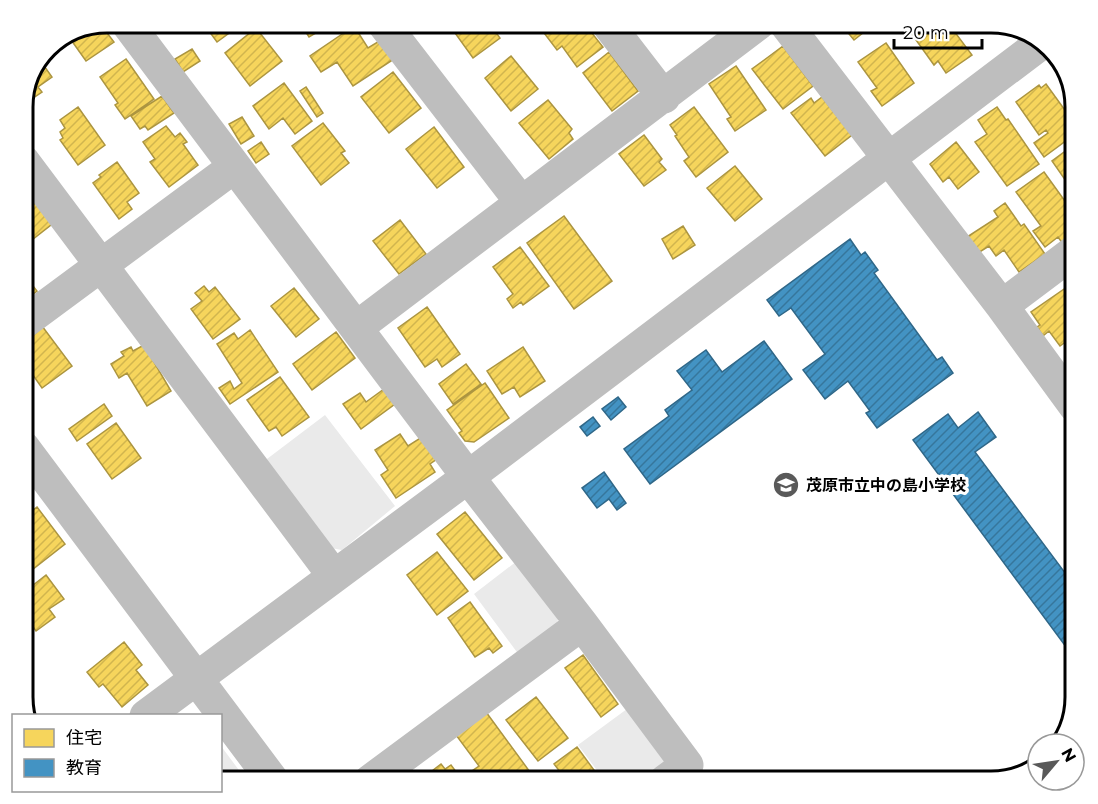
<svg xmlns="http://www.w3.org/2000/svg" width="1098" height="804" font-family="Montserrat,'Noto Sans JP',sans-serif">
	<defs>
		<pattern id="homes-hatch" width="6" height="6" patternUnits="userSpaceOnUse" patternTransform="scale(1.5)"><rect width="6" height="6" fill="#f6d55c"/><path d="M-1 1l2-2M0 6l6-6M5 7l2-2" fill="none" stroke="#d1b54e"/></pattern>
		<pattern id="schools-hatch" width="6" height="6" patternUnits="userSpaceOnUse" patternTransform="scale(1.5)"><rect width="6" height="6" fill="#4393c3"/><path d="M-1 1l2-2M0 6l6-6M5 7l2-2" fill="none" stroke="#36769c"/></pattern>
	</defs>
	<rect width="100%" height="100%" fill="#fff"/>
	<path fill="#eaeaea" d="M325,415L395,506L342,550L325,547L263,462Z
		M517,561L558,616L557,634L522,659L474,594Z
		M631,706L670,759L657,781H605L578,745Z
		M221,746L247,781H221Z"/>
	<path fill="url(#homes-hatch)" stroke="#ac9540" stroke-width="1.5" d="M203,23H243L217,42Z
		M300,23H333L309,37Z
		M456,23H489L500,38L473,58L450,26Z
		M551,23H584L603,47L577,67L562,46L557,50L541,29Z
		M623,23H643L629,31Z
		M840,23H871L873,25L854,40Z
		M912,23H934L936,26L940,23H948L972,55L946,73L938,61L934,65L906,26Z
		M101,25L114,42L86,61L69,37Z
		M354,26L368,48L381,40L394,59L353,86L337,62L321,72L310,56Z
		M256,28L282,61L250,86L225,53Z
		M886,43L914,83L882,106L871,91L877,88L858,62Z
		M783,46L813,86L783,109L752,69Z
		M192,49L200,61L183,72L175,59Z
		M609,52L638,91L612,111L583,73Z
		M511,56L538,89L511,111L485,78Z
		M126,59L154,99L125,119L115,105L118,103L100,77Z
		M42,63L52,77L38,87L42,92L24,104L23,101Z
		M1063,65L1067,69L1071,85L1061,71L1063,69L1061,66Z
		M736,66L766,110L735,131L727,119L731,117L709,84Z
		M393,72L421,108L389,133L361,97Z
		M284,83L312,121L295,134L283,118L269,129L253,106Z
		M1046,84L1075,124V134L1044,157L1034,143L1048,133L1046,130L1039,135L1016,102L1039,85L1041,88Z
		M306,87L323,113L317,117L300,91Z
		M162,96L174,113L148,130L145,126L140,129L131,116Z
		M822,97L852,135L825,156L791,113L811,98L814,103Z
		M548,100L572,129L569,133L573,139L549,159L519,123Z
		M78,107L105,145L78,165L60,140L63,138L60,132L65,128L60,120Z
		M694,107L728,152L696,177L684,161L689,157L675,136L677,135L670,125Z
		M997,107L1006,120L1008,119L1039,164L1007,186L975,142L987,134L978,120Z
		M242,117L254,136L241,144L229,124Z
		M323,123L345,151L341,153L349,163L321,185L292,146Z
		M166,126L175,137L180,133L187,142L183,144L198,165L169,187L150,162L155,159L143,142Z
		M434,127L464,167L437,188L406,149Z
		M644,135L662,159L659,162L666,170L644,186L619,154Z
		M261,142L269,154L256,163L248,151Z
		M956,142L979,172L958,189L949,177L943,182L930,164Z
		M1075,144V179L1068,184L1052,161Z
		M117,162L139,193L127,202L132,209L119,219L93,183L101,177L99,175Z
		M735,166L762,199L735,221L707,188Z
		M1044,172L1075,215V235L1063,244L1058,237L1045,247L1033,231L1041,226L1016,192Z
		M23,195L29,203L23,207Z
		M40,199L56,221L23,247V213Z
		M1005,203L1021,226L1024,224L1045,254L1019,272L1004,250L996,256L989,246L978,253L967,237L998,217L994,211Z
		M564,216L612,281L574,309L527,243Z
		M400,220L426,254L399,274L373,241Z
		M683,226L695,245L673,259L662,239Z
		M520,247L549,286L523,305L521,302L513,308L507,299L513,294L493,267Z
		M23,273L37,291L23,302Z
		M204,286L209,292L215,287L240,319L213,339L191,309L202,301L195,293Z
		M1067,287L1075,299V308L1068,313L1075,323V335L1060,346L1049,331L1043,336L1037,327L1040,325L1031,312Z
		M294,288L319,319L296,337L271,306Z
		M427,307L460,354L442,367L437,359L425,367L398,328Z
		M42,326L72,366L42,388L23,361V341Z
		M250,330L278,372L230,404L219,388L230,381L234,389L242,383L217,344L234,333L238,339Z
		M336,332L355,358L312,390L293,364Z
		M144,345L171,391L147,406L127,373L119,378L111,364L124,356L121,352L131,347L133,351Z
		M523,347L545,381L520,397L514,387L502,394L487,371Z
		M466,364L481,384L453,404L439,384Z
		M280,377L309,417L282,436L276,427L269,431L247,400Z
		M485,383L509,418L474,442L465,441L459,433L462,431L447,410Z
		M384,389L395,404L361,429L343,404L360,393L366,402Z
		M104,404L112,416L77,441L69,429Z
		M116,423L141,458L112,479L87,444Z
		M400,434L408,446L422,437L437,459L430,464L435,472L396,498L381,475L388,470L375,450Z
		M23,485L32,497L23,504Z
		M37,507L65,544L23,577V518Z
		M465,512L502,558L474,580L437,534Z
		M437,552L468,591L437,615L407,575Z
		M46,575L64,599L49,609L55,617L36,631L23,613V593Z
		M470,602L502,646L493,653L489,648L475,657L448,618Z
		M124,642L142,665L136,670L148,685L122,707L103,684L99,687L87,672Z
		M583,655L618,704L601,717L565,668Z
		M536,697L568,738L538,761L506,720Z
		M486,712L530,772L517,781H501L499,778L494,781H480L472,771L479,766L456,735Z
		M577,747L602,781H567L554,764Z
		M441,764L445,769L451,765L463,781H425L423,778Z
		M533,775L538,781H525Z"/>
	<path fill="url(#schools-hatch)" stroke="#2f6788" stroke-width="1.5" d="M850,239L861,255L865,252L878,270L874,273L937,360L942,357L953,373L877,428L866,413L870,411L848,381L825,399L803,370L825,354L791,308L779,316L767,300Z
		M764,341L792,379L650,484L624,449L669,416L665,410L692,390L677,371L706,350L722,372Z
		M618,397L626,407L611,420L602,409Z
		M978,412L996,437L975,452L1068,577L1075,571V659L913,440L948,414L958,428Z
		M593,417L600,426L587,436L580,427Z
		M604,472L626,503L617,510L609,499L597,508L582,488Z"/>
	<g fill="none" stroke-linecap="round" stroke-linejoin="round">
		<path stroke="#bebebe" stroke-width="33" d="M127,23L468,477L582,624L687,765L665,781
			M383,23L521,202
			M607,23L664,97
			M785,23L1002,306L1075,406
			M23,161L334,576
			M1002,306L1075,251
			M23,323L234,167
			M356,328L759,23
			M23,447L273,781
			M146,716L468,477L1044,41
			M370,781L582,624"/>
	</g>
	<defs>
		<g id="school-disc" transform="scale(1.35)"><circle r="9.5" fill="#595959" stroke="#fff"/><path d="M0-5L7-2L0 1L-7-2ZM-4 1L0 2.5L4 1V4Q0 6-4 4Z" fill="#fff"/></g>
	</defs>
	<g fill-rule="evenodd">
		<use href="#school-disc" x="786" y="485"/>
	</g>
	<g text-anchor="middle" stroke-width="6" stroke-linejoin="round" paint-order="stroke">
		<g font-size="16" font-weight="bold" fill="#000" stroke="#fff" text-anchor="start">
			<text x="806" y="491">茂原市立中の島小学校</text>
		</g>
	</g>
	<path d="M0 0H1098V804H0ZM107 33H991A74 74 0 0 1 1065 107V697A74 74 0 0 1 991 771H107A74 74 0 0 1 33 697V107A74 74 0 0 1 107 33Z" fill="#fff" fill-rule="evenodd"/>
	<path fill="none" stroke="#000" stroke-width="3" d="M107 33H991A74 74 0 0 1 1065 107V697A74 74 0 0 1 991 771H107A74 74 0 0 1 33 697V107A74 74 0 0 1 107 33Z"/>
	<rect x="12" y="714" width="210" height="78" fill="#ffffff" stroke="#999999" stroke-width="1.5"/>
	<rect x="24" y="729" width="30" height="18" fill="#f6d55c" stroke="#999999" stroke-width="1.5"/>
	<text x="66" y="744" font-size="18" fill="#000000">住宅</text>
	<rect x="24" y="759" width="30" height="18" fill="#4393c3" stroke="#999999" stroke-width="1.5"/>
	<text x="66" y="774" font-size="18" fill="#000000">教育</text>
	<g transform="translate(1056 762) rotate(61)"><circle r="28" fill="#ffffff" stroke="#999999" stroke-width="1.5"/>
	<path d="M0-4.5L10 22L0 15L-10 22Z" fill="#595959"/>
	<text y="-9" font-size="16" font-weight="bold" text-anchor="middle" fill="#000000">N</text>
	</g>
	<path d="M894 39v9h88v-9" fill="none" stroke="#000000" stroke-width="3"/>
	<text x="903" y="39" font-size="18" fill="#000000" stroke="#ffffff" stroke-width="4.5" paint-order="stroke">20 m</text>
</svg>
